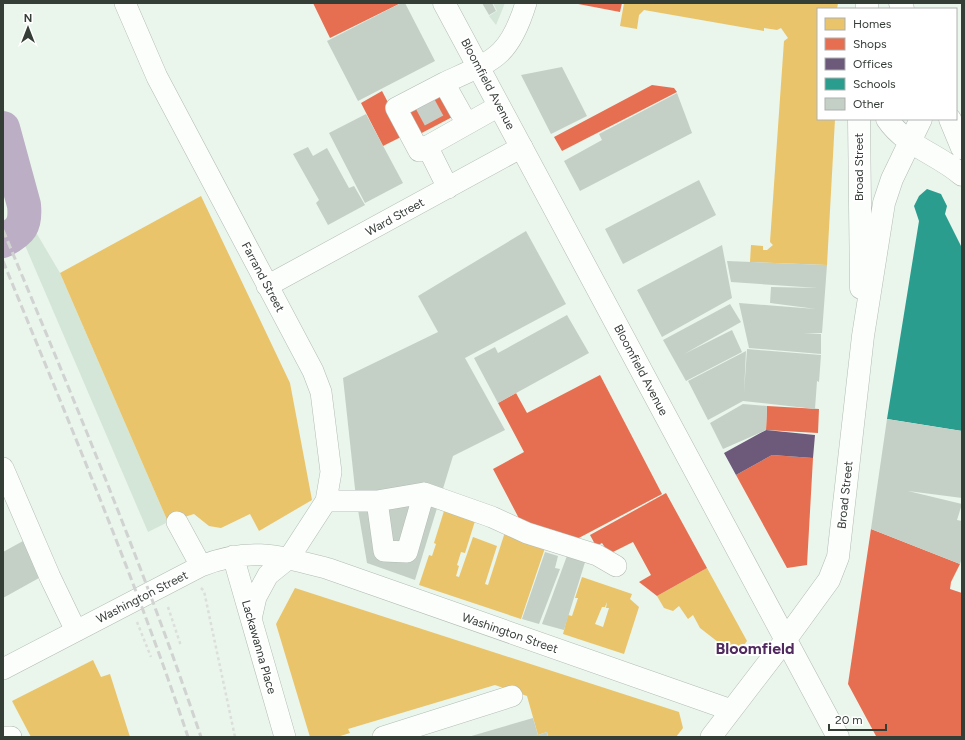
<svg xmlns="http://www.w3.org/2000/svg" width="965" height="740" font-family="Figtree,sans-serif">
	<rect width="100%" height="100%" fill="#eaf5ec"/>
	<path fill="#d4e6d7" d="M493,3H505L496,25L489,16L497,11Z
		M3,105L37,234L60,273L168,522L148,532L3,194Z"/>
	<path fill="#e9c46a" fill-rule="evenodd" d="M624,3H838L837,9H818V119H835L827,265L750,262L751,245L763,246V250H767L773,245L770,242L784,41L788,38L781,28L777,30L764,28V31L644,10L639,15L637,29L620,26Z
		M201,196L290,383L312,500L259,531L250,514L221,528L209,526L194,514L168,522L60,273Z
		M444,511L475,521L465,553L461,552L457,565L459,566L456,576L459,577L473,537L497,546L485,584L488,585L505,532L546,545L521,619L419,585L429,555L432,556L436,544L434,543Z
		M707,568L747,641L736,656L700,628L693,615L688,619L679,606L673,611L664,608L657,596Z
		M582,577L632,594L630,599L639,607L624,654L563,634L568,615L572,616L578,598H575ZM607,602L606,608H609L603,627L595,624L602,607H605Z
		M295,588L679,712L683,728L676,737H548L547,732L538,735L527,696L495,685L348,729L350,733L337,737H310L276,624Z
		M93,660L101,677L110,674L130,737H31L12,701Z"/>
	<path fill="#e76f51" d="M313,3H401L330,38Z
		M573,3H622L620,12Z
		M652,85L674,88L677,92L562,151L554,137Z
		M382,91L405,135L383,146L361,103Z
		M445,92L458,114L416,136L404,114Z
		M600,375L662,494L575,540L523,526L493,469L524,452L498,403L516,393L527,413Z
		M767,406L819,409L818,433L766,430Z
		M772,455L813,458L807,565L787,568L736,475Z
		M666,493L707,568L657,596L639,582L651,575L633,542L609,554L602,543L596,546L590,535Z
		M871,529L960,564L951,582L950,589L962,593V737L876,736L848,684Z"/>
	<path fill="#6d597a" d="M766,430L815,435L813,458L772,455L736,475L724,453Z"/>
	<path fill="#2a9d8f" d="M927,189L941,194L947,206L945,214L962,248V431L887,419L919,221L914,206L919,196Z"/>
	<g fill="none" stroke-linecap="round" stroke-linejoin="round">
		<path stroke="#bcaec4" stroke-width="34" d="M3,128L24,205C26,226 21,231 3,241"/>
	</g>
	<path fill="#c4d0c6" d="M401,3H405L435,61L358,101L327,41Z
		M482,3H492L496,11L489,15Z
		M562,67L587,116L551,134L521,75Z
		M677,93L692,133L580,191L564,161L602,140L599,134Z
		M366,114L403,183L365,203L329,133Z
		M308,147L313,156L327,148L349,188L354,186L365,205L328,225L316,203L319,200L293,154Z
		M699,180L716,215L623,264L605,229Z
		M526,231L566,304L465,358L505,430L453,456L415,580L367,563L356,498L343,378L438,332L418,296Z
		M722,245L732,298L662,337L637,290Z
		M727,261L827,265L822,333H804L821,334V354L749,348L739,303L816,309L770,303L771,287L818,288L731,282Z
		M730,304L741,322L684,354L732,330L742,352L686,381L663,340Z
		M567,315L589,353L498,403L474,358L495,347L498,353Z
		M747,349L821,355L819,382L817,381L815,409L743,401L708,420L688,381L746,351L744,393Z
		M743,404L767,406L766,430L723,449L710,423Z
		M887,419L962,431V498L908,491L962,504L957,520L962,521V558L960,564L871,529Z
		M23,541L48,573L3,598V552Z
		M545,552L558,556L555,568L560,569L539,624L522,619Z
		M568,553L586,559L564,630L542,624Z
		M533,718L538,735L547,732L548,737H468Z"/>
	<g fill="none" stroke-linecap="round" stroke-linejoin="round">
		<path stroke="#c6d0c8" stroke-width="21" stroke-dasharray="21 10" stroke-linecap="butt" d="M424,102L436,124"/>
		<g stroke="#b2bbb4" stroke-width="22">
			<path id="minor" d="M125,3L157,77L313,371L321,392L331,472L326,501L289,558L268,575L256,597L251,619
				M444,83L467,124L419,151L396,108Z
				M444,83C494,60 509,58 526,3
				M467,124L499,106
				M427,146L448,188
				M267,286L522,147
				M3,468L50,577L76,631
				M424,493L492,517L527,533L597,555L616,566
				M326,501H377L424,493L407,552L384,551L377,501
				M177,522L201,566
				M233,556L285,737
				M3,669L201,566C251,546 279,556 329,569L731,710
				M3,737H11
				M383,737L512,696
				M711,737L786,639"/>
		</g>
		<g stroke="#b2bbb4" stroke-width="23">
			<path id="major" d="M444,3L838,737
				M900,3L903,9
				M867,9V3
				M859,119L861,288
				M887,119C905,146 938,154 962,175
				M950,119L962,148
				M786,639L829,580L838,557L863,336L884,203L892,179L921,119"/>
		</g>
		<path stroke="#dbdedb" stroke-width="2.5" stroke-dasharray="3 3" stroke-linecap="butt" d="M201,588L204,591L235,737
			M168,607L181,646
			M137,622L151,657"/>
		<use href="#minor" stroke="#fcfefc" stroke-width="21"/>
		<use href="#major" stroke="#fcfefc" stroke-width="22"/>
		<path stroke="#d0d3d1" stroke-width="3" stroke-dasharray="8 4" stroke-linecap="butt" d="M3,230C73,397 143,565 201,737
			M3,261C67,418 134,575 188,737"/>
	</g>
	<g text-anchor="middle" stroke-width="4" stroke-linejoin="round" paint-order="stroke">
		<g font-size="12" fill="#353d37" stroke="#fff">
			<text transform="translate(488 84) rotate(62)" y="4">Bloomfield Avenue</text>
			<text transform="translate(859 167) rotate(-90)" y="4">Broad Street</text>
			<text transform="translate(395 217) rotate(-29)" y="4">Ward Street</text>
			<text transform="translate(263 277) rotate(62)" y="4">Farrand Street</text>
			<text transform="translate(641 370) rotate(62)" y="4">Bloomfield Avenue</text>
			<text transform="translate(845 495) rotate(-84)" y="4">Broad Street</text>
			<text transform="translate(142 597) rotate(-27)" y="4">Washington Street</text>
			<text transform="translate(510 633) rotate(19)" y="4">Washington Street</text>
			<text transform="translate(259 647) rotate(74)" y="4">Lackawanna Place</text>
		</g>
		<g font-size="16" font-weight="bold" fill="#50295f" stroke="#fff">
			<text x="755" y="654">Bloomfield</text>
		</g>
	</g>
	<rect width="965" height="740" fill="none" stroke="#353d37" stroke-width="8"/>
	<rect x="817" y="8" width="140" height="112" fill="#ffffff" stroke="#aeb1af"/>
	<rect x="825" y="18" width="20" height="12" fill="#e9c46a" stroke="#aeb1af"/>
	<text x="853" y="28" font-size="12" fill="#353d37">Homes</text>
	<rect x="825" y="38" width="20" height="12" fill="#e76f51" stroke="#aeb1af"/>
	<text x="853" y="48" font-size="12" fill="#353d37">Shops</text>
	<rect x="825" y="58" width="20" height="12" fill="#6d597a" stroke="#aeb1af"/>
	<text x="853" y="68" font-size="12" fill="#353d37">Offices</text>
	<rect x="825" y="78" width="20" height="12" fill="#2a9d8f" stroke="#aeb1af"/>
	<text x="853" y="88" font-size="12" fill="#353d37">Schools</text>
	<rect x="825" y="98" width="20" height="12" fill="#c4d0c6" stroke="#aeb1af"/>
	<text x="853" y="108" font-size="12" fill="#353d37">Other</text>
	<g transform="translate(28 28)" stroke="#ffffff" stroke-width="3" paint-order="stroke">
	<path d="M0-3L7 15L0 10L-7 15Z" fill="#353d37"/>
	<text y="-6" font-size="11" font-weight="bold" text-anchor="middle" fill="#353d37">N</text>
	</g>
	<path d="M829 724v6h57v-6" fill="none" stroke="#353d37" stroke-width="2"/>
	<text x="835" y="724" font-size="12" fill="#353d37" stroke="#ffffff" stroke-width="3" paint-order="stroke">20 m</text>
</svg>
